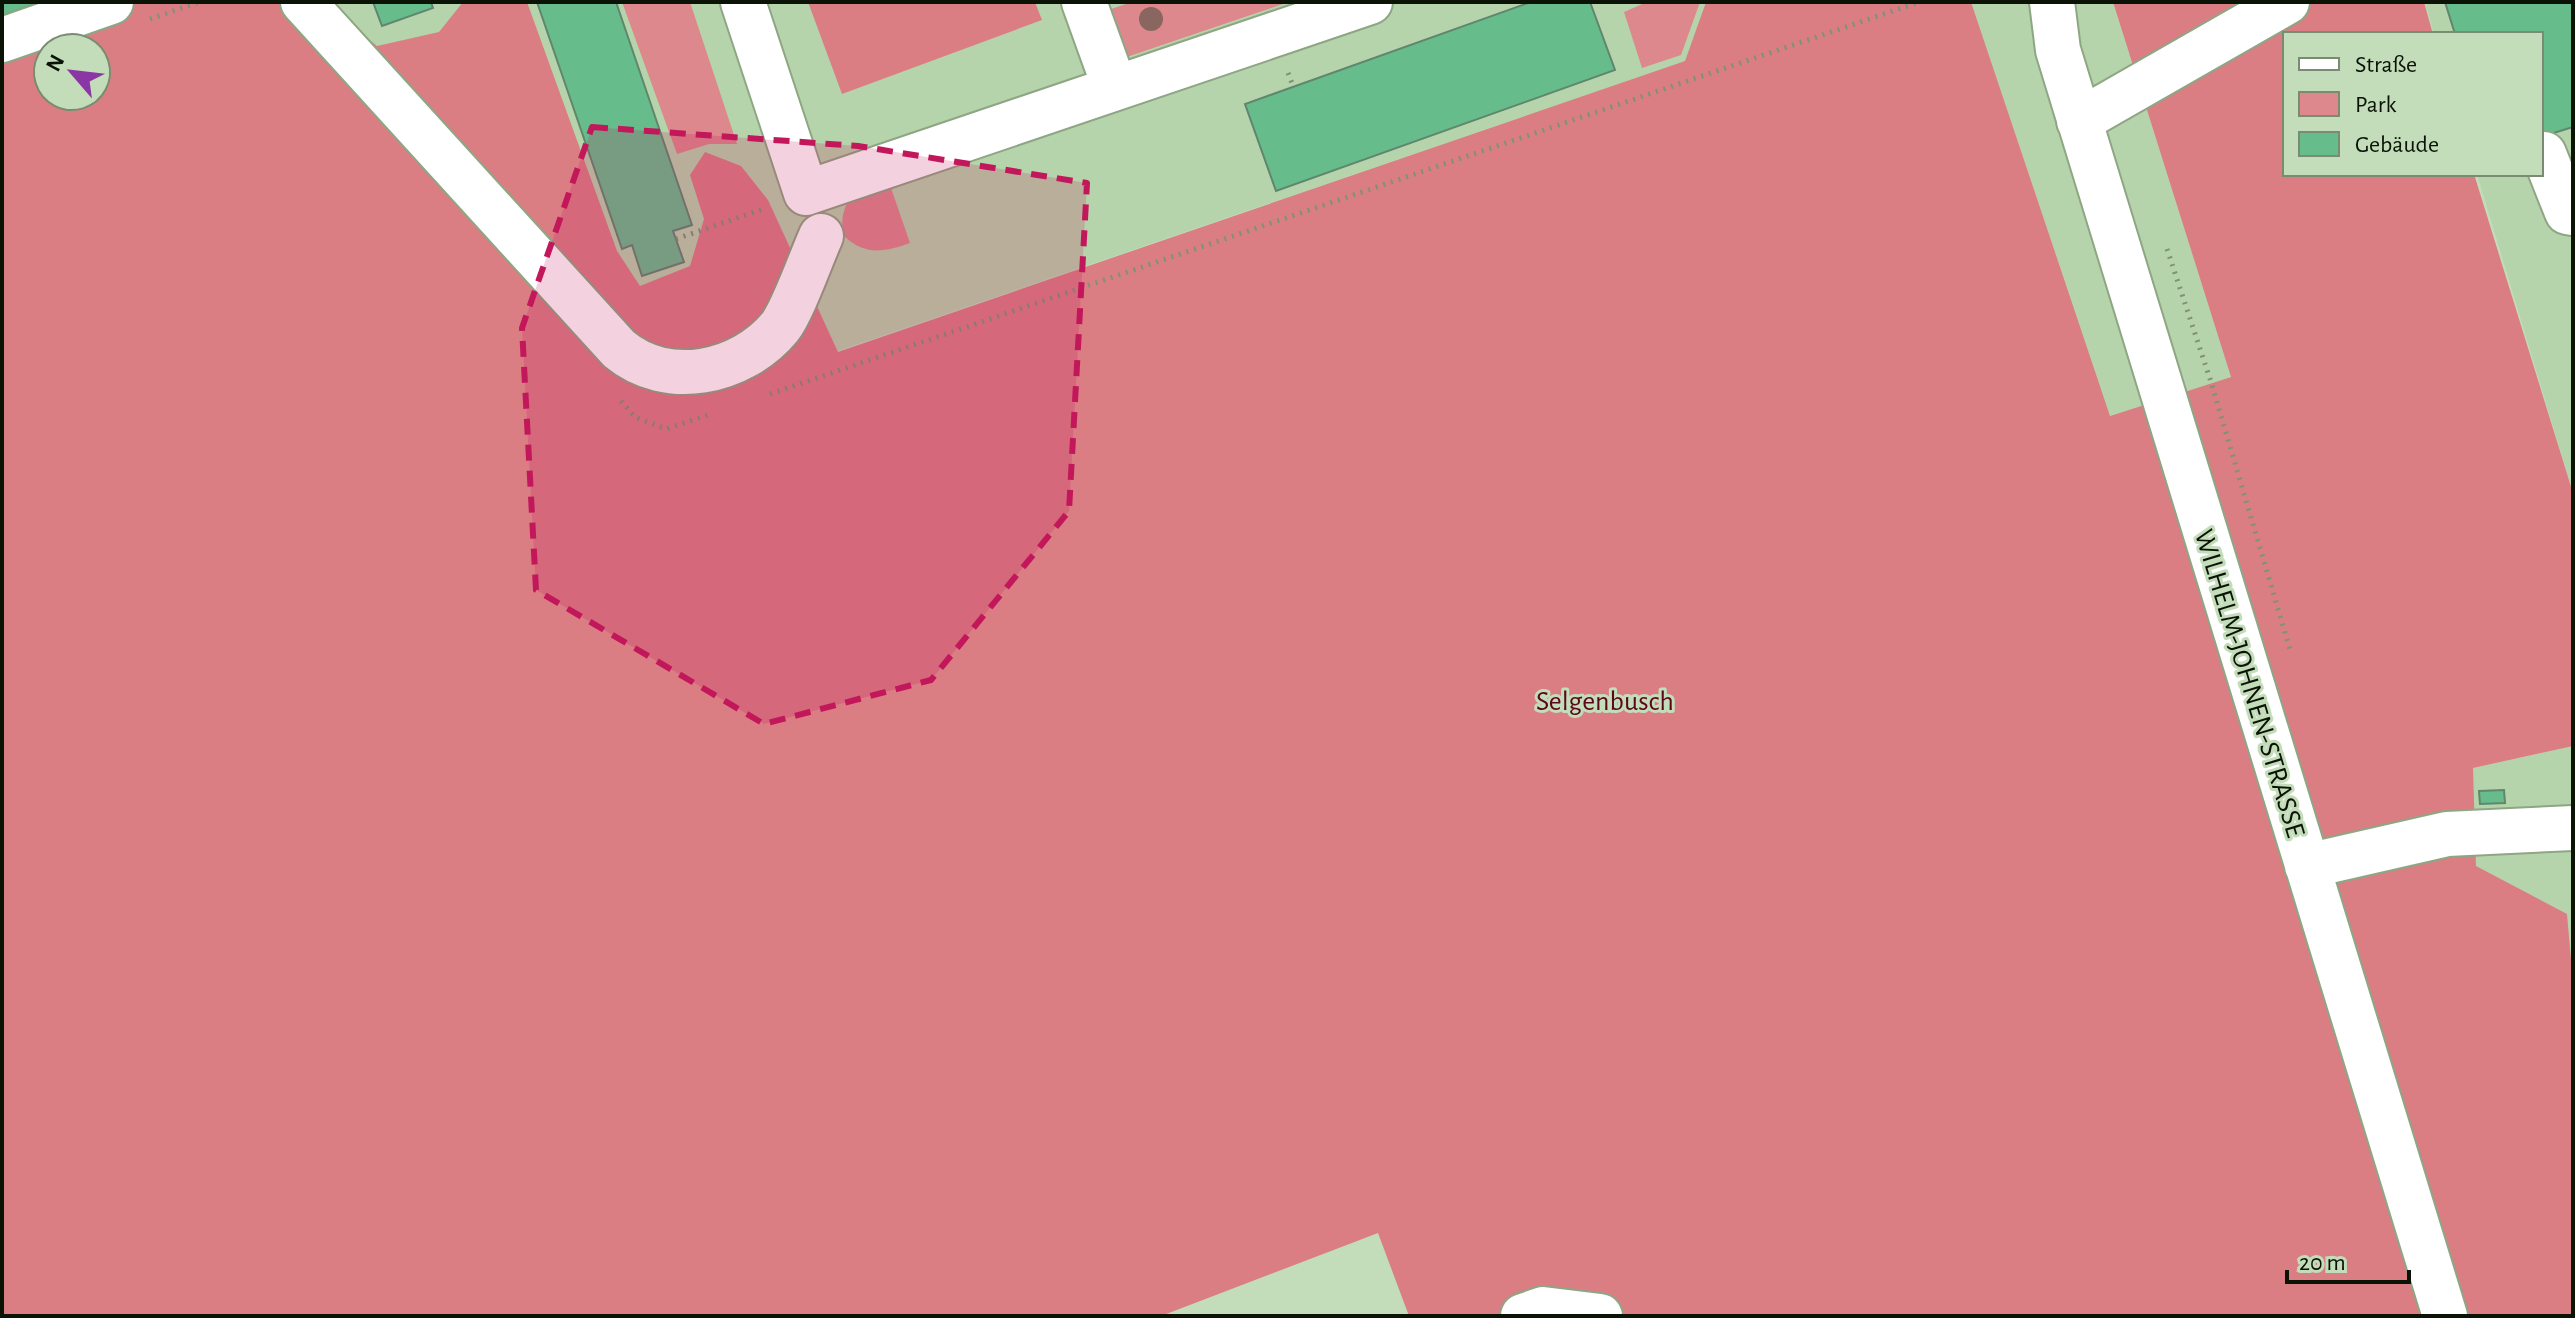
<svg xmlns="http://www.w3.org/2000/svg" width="2575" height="1318" font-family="'Alegreya Sans',sans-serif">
	<rect width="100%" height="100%" fill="#c3dcb9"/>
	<path fill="#b6d4ab" d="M283,2H1706L1685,61L656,413Z
		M1971,2H2113L2231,377L2109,416Z
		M2425,2H2573V493L2477,174H2541V34H2434Z
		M2573,746V1316L2476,1119L2473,768Z"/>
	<path fill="#dd888c" d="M622,2H690L737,144H709L677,154Z
		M1132,2H1289L1121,59L1105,11Z
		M1647,2H1700L1681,55L1642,68L1624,12Z
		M890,185L910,243C885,252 865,256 844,236C840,222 843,210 850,197Z"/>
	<path fill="#da7e84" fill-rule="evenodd" d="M117,2H321L377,46L439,32L463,2H527L617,251L640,286L690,266L704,219L690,175L705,152L741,166L768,200L838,352L1685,61L1706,2H1971L2110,416L2231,377L2113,2H2424L2433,34H2285V174H2474L2573,493V746L2473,768L2476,866L2567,914L2573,983V1316H1409L1378,1233L1161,1316H2V44ZM48,48H96V96H48Z
		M808,2H1035L1042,20L842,94Z"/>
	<path fill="#66bd8b" stroke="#60866e" stroke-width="2" d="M2,2H41L2,16Z
		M373,2H431L433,8L382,26Z
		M537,2H616L692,225L673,231L684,262L642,276L632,245L622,249Z
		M1531,2H1590L1615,70L1276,191L1245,104Z
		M2445,2H2573V127L2541,137V34H2455Z
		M2504,790L2505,803L2480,804L2479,791Z"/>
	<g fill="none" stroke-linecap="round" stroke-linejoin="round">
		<g stroke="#8ea684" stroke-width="48">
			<path id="minor" d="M303,2L619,349C667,389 741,374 780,327C793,310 811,258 821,236
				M743,2L806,193L1370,2
				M1084,2L1115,88
				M2052,2L2058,50L2445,1316
				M2,40L111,2
				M2079,121L2287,2
				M2544,154L2567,212L2573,213
				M2307,866L2447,834L2573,828
				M1523,1316L1543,1309L1600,1316"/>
		</g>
		<path stroke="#7f9277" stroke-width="5" stroke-dasharray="2 6" stroke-linecap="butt" d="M150,19L199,2
			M1288,73L1293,86
			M676,239L766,208
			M2167,249L2211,382L2291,653
			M770,394L1919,2
			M621,401L635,417L666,429L708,415"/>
		<use href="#minor" stroke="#fff" stroke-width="44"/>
	</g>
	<circle fill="#8a6661" cx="1151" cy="19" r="12"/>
	<path fill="#c2185b" fill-opacity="0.2" stroke="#c2185b" stroke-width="6" stroke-dasharray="16 10" stroke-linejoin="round" d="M592,127L858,146L1087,183L1069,511L931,680L764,724L536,590L522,328Z"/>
	<g text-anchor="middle" stroke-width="6" stroke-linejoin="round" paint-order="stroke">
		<g font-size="28" fill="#0b1307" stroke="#c3dcb9">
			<text transform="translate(2251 683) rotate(73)" y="10">WILHELM-JOHNEN-STRASSE</text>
		</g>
		<g font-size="28" fill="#5b0619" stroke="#c3dcb9">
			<text x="1605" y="710">Selgenbusch</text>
		</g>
	</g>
	<rect width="2575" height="1318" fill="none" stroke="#0b1307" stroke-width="8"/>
	<rect x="2283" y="32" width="260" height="144" fill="#c3dcb9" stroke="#798c72" stroke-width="2"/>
	<rect x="2299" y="58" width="40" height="12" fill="#ffffff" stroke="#798c72" stroke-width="2"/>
	<text x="2355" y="72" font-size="24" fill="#0b1307">Straße</text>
	<rect x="2299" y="92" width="40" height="24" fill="#dd888c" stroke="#798c72" stroke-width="2"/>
	<text x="2355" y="112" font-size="24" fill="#0b1307">Park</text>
	<rect x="2299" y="132" width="40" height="24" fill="#66bd8b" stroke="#798c72" stroke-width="2"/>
	<text x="2355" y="152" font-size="24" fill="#0b1307">Gebäude</text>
	<g transform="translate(72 72) rotate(298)"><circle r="38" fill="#c3dcb9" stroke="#798c72" stroke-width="2"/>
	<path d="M0-6L14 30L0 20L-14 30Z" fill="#8a36a5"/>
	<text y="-12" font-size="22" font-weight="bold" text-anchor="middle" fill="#0b1307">N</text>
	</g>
	<path d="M2287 1270v12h122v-12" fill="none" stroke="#0b1307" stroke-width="4"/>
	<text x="2299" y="1270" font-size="24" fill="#0b1307" stroke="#c3dcb9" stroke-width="6" paint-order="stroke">20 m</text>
</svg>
